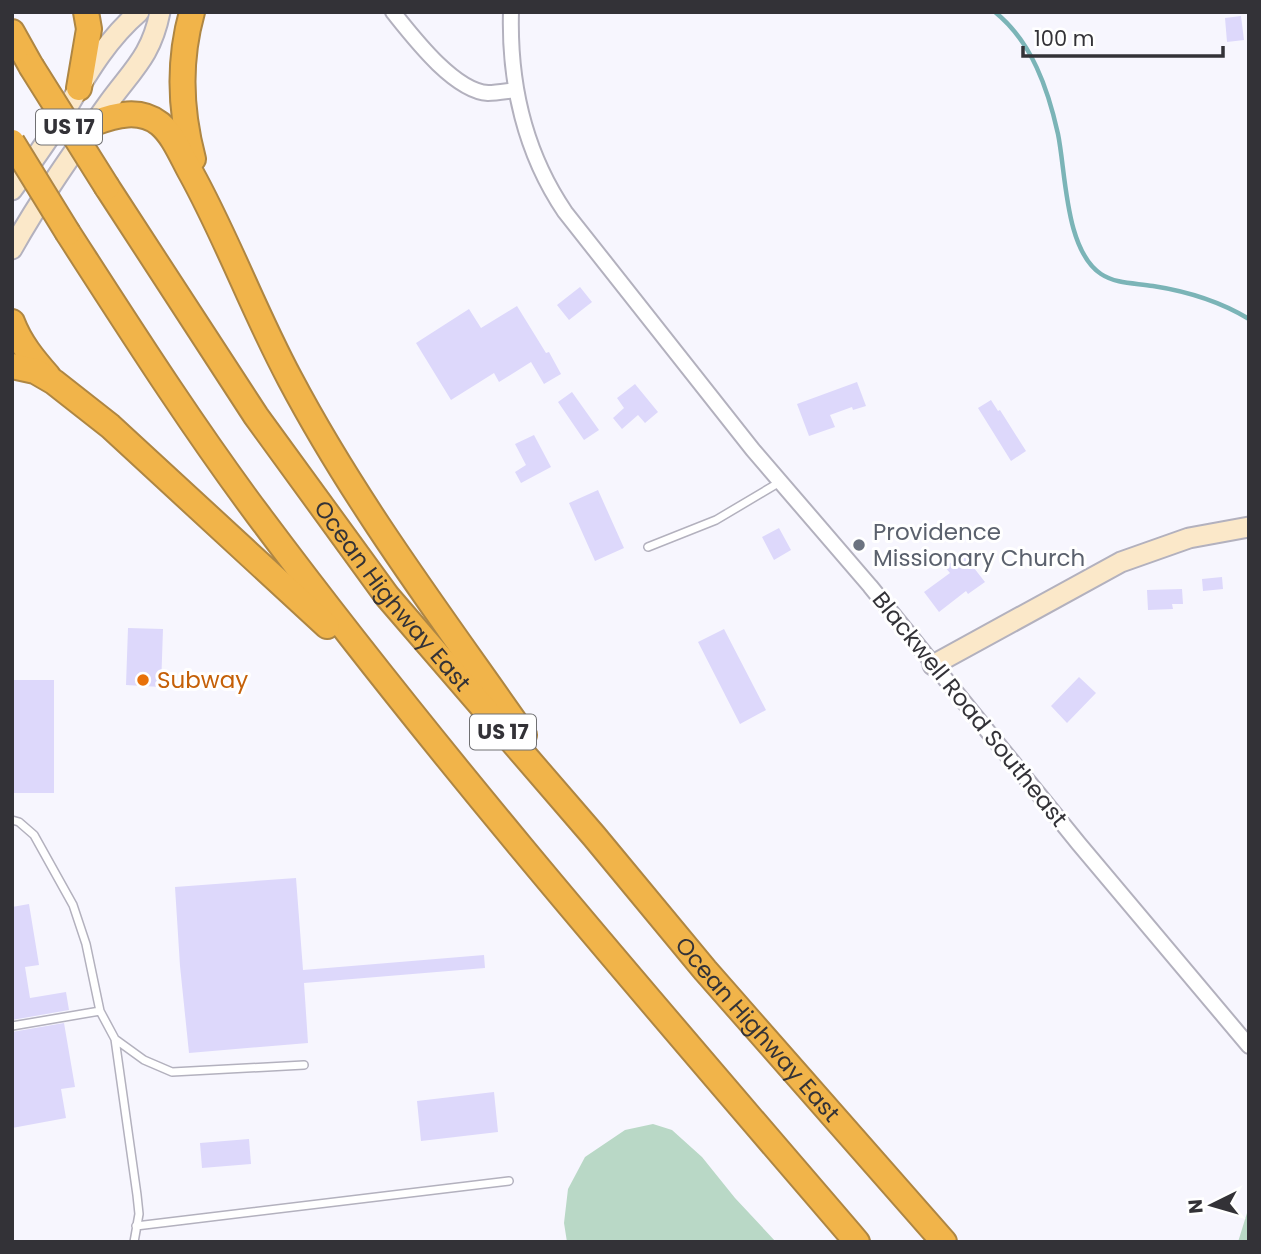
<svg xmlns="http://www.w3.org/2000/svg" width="1261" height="1254" font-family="Poppins,sans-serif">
	<rect width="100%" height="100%" fill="#f7f6fe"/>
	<path fill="#b9d8c6" d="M653,1124L672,1130L702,1157L735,1198L776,1242H567L564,1223L568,1189L585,1157L625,1130Z
		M1249,1212V1242H1238L1247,1213Z"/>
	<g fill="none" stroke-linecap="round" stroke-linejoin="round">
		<path stroke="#7bb4b7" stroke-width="4.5" d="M995,12C1032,42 1048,89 1058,134C1066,173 1065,250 1101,274C1116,284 1135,283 1153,286C1185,291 1221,302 1249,319"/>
	</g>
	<path fill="#ddd8fb" d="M1241,16L1244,40L1227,42L1225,18Z
		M580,287L592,302L569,320L557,305Z
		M517,306L546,353L549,352L561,374L544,384L531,362L499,382L494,373L451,400L416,343L469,309L481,328Z
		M857,382L866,406L853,410L852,407L830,415L835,427L809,436L797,404Z
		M635,384L658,412L645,423L638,415L622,429L613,418L624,408L617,398Z
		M572,392L599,430L584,440L558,402Z
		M991,400L998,411L1000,410L1026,451L1011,461L978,408Z
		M534,435L551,467L521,483L515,472L526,465L515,444Z
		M598,490L624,548L595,561L569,503Z
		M779,528L791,550L774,560L762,537Z
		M963,554L985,582L968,594L966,591L939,612L924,592L950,573L945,567Z
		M1222,577L1223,589L1203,591L1202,579Z
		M1182,589L1183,604H1172L1173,609L1148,610L1147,590Z
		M128,628L163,629L161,687L126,685Z
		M724,629L766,710L740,724L698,642Z
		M1079,677L1096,693L1067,723L1051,706Z
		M12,680H54V793H12Z
		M296,878L303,970L484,955L485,968L304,983L308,1043L189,1053L180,966L175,887Z
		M29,904L39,965L25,967L30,998L66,992L69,1010L12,1020V907Z
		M64,1023L75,1087L61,1089L66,1118L12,1128V1032Z
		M494,1092L498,1132L421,1141L417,1101Z
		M249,1139L251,1164L202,1168L200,1143Z"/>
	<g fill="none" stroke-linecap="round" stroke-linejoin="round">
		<g stroke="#b3b1be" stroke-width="10">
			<path id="lane" d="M648,547L716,520L780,482
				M12,820L19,822L34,835L73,905L86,944L100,1011L115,1039L137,1195L139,1214L134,1242
				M12,1026L100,1011
				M115,1039L144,1060L172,1072L304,1065
				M136,1226L509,1181"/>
		</g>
		<g stroke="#b3b1be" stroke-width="18">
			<path id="street" d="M393,12C413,37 454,91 488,93C497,93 507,91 516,90
				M511,12C509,83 525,153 565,212L753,450L870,586L1079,844L1249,1046"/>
		</g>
		<g stroke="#b3b1be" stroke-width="23">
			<path id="secondary" d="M12,190C25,172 38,154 50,136C78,92 99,46 139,12
				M12,249C40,199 74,151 107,105C132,70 151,57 160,12
				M933,665L1121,562L1189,538L1249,527"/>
		</g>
		<g stroke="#ae8643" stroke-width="28">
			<g id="highway">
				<path d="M192,12C178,62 180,110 193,159"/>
				<path d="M12,32L31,66"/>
				<path d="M79,88L89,29L86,12"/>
				<path d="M94,123C115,115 140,108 160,124C174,136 182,157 191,173C228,240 254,312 290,379C356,504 443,619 524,735"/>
				<path id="s1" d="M107,187L256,416L387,596L594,836L705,970L944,1242"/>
				<path d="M68,233C130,329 191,425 259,516C447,768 653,1004 857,1242"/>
				<path d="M12,322C20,343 33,359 48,376"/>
				<path d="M12,366L35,371L54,382L110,426L327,626"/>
			</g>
		</g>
		<use href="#lane" stroke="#fff" stroke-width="7"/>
		<use href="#street" stroke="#fff" stroke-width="14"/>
		<use href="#secondary" stroke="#fbe8c9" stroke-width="19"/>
		<use href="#highway" stroke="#f1b44a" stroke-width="24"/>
		<g stroke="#ae8643" stroke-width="28" stroke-linecap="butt">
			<path id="highway-bridge" d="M31,66L107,187
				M12,142L68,233"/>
		</g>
		<use href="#highway-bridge" stroke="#f1b44a" stroke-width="24"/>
	</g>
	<circle fill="#6b7280" stroke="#fff" stroke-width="2.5" cx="859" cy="545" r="7"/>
	<circle fill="#e8710a" stroke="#fff" stroke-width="2.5" cx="143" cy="680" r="7"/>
	<g text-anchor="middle" stroke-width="6" stroke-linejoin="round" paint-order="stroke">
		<g fill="#fff" stroke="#707073" stroke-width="2">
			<rect x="36" y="109.5" width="66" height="35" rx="5"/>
			<rect x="470" y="714.5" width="66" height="35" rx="5"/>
		</g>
		<g font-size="21" font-weight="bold" fill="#333237">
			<text x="69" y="134">US 17</text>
			<text x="503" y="739">US 17</text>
		</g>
		<g font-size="23" fill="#5b616d" stroke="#fff" text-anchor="start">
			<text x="873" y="540">Providence<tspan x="873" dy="26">Missionary Church</tspan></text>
		</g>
		<g font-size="23" fill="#333237" stroke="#fff">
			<text dy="8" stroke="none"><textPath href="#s1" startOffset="499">Ocean Highway East</textPath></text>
			<text transform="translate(970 709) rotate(51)" y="8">Blackwell Road Southeast</text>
			<text dy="8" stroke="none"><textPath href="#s1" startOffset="1066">Ocean Highway East</textPath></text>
		</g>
		<g font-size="23" fill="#c56008" stroke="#fff" text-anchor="start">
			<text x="157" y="688">Subway</text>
		</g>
	</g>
	<rect width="1261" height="1254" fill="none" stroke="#333237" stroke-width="28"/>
	<g transform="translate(1212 1205) rotate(265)" stroke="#ffffff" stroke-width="5" paint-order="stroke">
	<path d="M0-5L12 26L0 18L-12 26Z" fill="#333237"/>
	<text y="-10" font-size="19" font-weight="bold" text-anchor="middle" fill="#333237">N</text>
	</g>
	<path d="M1023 46v10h200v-10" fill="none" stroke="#333237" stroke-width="3.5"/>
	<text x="1034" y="46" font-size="21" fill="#333237" stroke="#ffffff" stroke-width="5" paint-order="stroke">100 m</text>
</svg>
